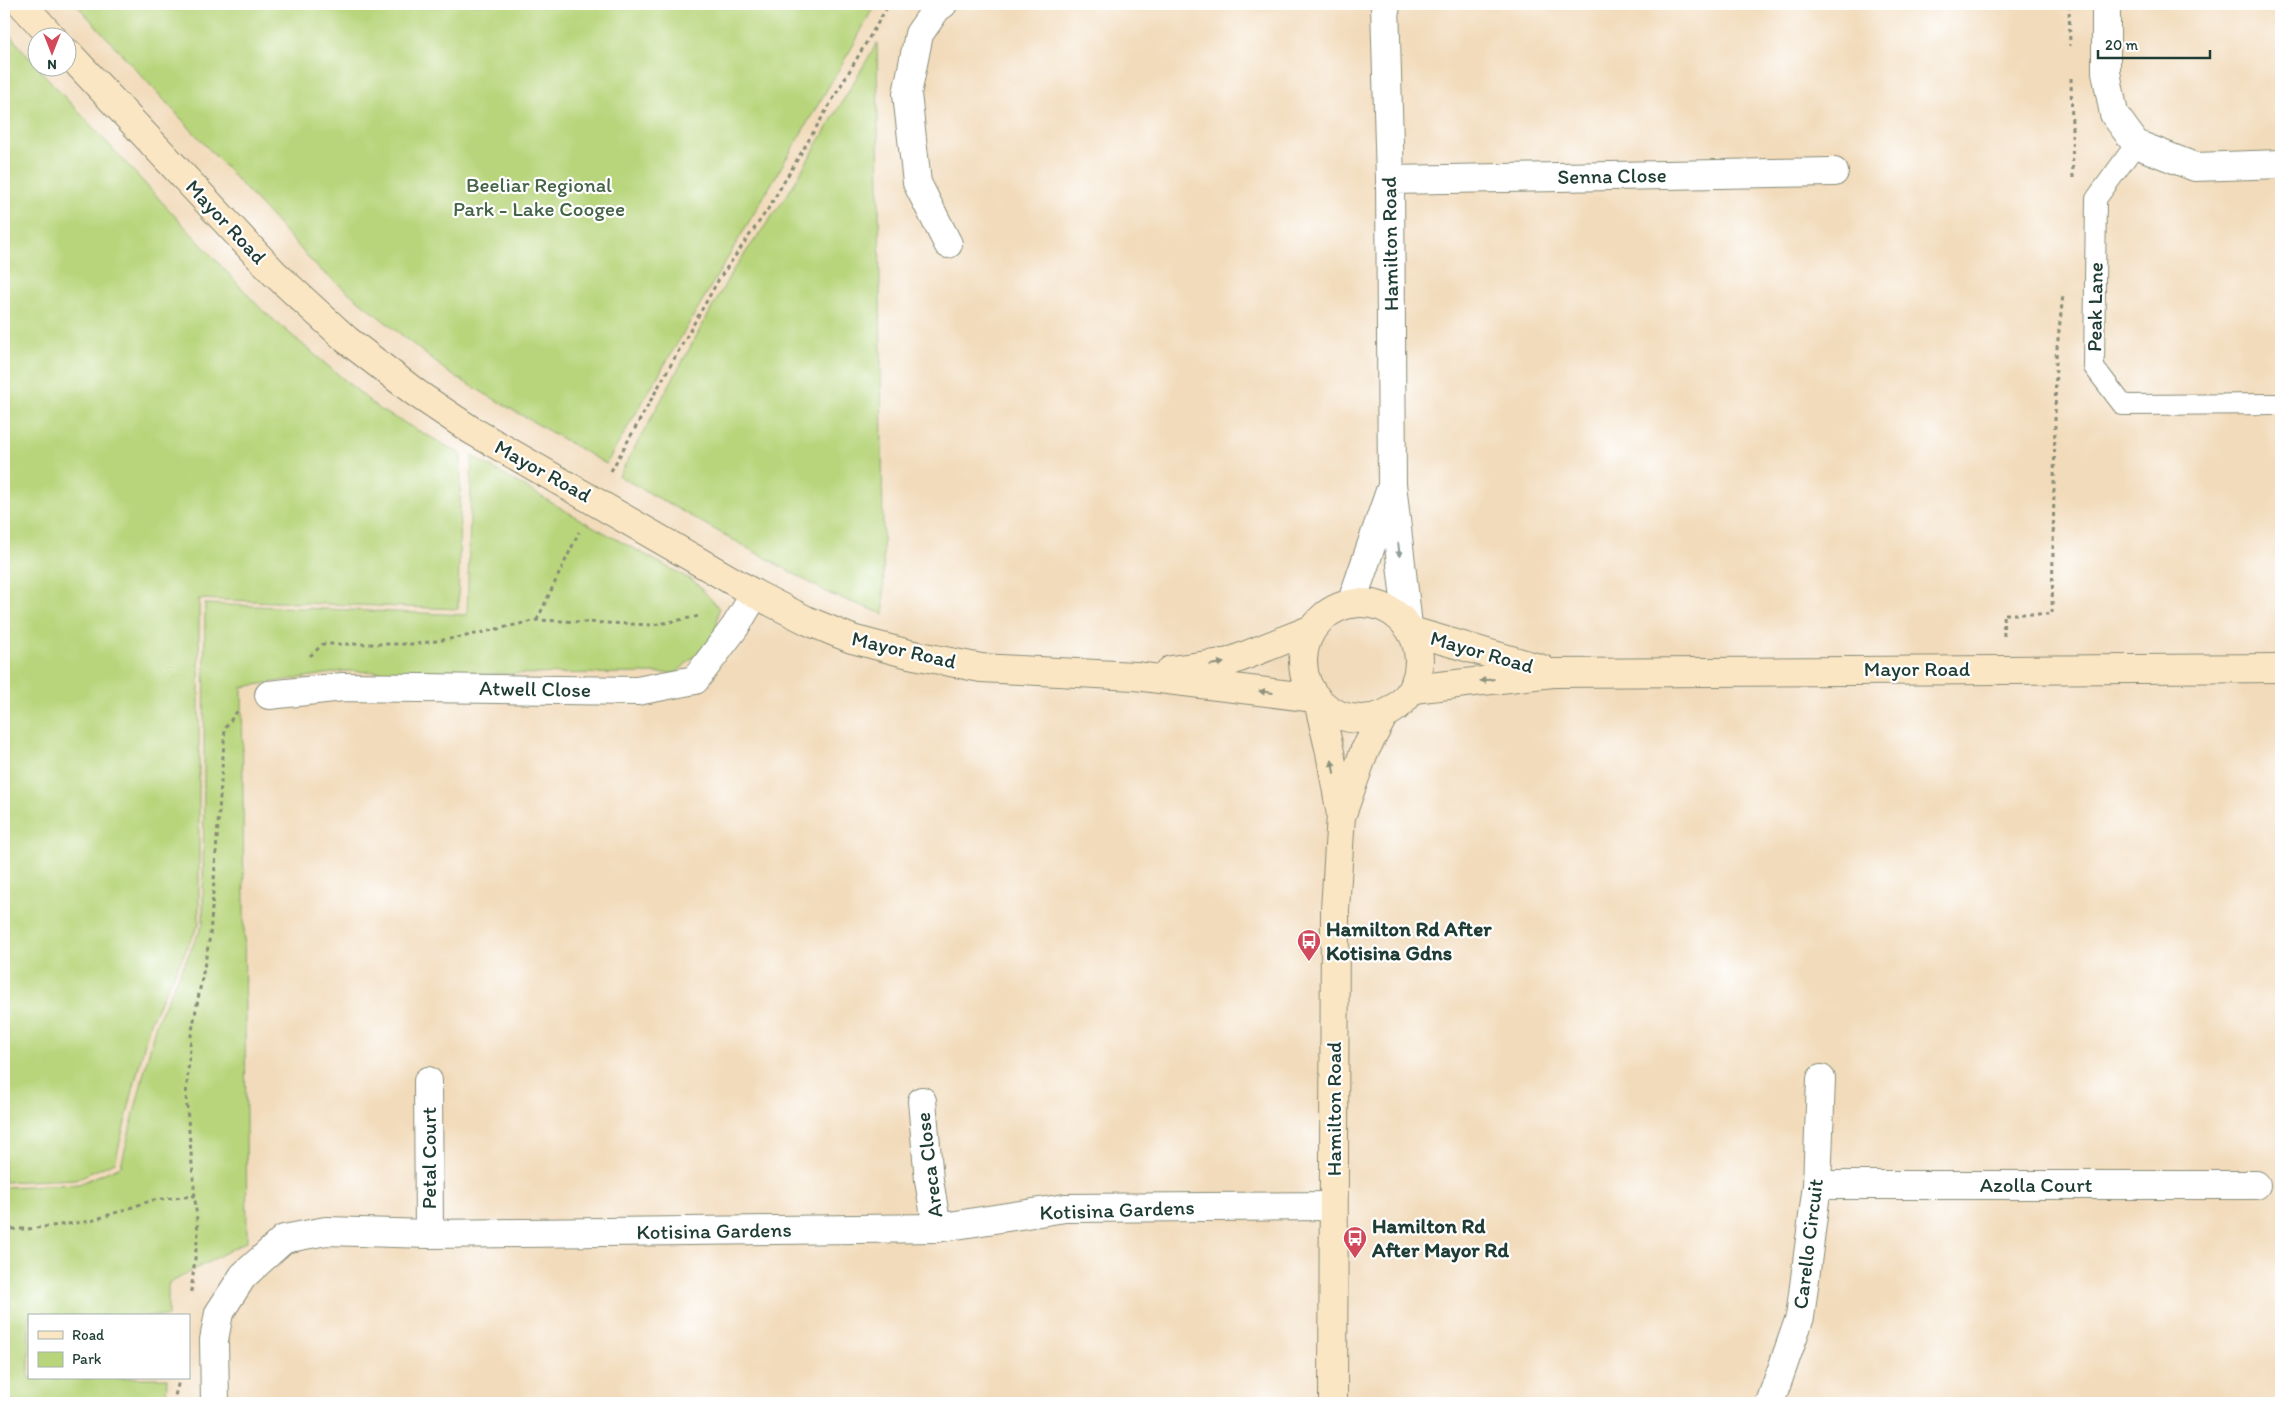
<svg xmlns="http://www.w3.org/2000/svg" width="2285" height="1407" font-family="Itim,sans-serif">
	<rect width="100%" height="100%" fill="#fff"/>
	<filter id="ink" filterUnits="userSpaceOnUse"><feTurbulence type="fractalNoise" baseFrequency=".02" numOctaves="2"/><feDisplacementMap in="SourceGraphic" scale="10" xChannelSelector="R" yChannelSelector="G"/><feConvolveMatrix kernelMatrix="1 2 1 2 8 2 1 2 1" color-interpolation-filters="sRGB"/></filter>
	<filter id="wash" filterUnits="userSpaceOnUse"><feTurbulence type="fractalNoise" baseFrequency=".0096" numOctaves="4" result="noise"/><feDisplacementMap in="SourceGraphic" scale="20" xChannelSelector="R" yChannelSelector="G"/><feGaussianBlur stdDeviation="1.12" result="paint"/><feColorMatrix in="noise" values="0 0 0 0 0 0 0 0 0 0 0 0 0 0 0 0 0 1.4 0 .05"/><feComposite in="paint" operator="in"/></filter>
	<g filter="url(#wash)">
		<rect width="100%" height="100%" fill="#f2dbbb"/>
		<path fill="#b8d57b" stroke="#6c8958" d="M76,4H875L855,42L606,464L449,373L318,268Z
			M4,28L38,68L262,310L379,409L461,454L458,609L199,599V924L150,1022L115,1162L76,1179L4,1182Z
			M877,43L884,614L830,594L619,476L733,270L786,197Z
			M472,456L583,521L695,582L719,608L715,637L676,673L446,674L345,671L242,687L247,1241L168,1284V1316H29V1378H167L166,1403H4V1187L79,1184L121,1166L156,1024L203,924L205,604L467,615Z"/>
	</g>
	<g filter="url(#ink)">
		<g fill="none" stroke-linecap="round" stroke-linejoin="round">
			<g stroke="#888c78" stroke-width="22">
				<path id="lane" d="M2136,144L2096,199L2094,367L2123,405L2281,404"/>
			</g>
			<g stroke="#888c78" stroke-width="30">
				<path id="street" d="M943,4L937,8L919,34L907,94L917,183L948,244
					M1385,4L1390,180L1392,484L1408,626
					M2106,4V72L2114,114L2136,144L2195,167L2281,164
					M1390,180L1834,172
					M1351,604L1390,491
					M269,695L343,687L637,691L695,680L735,627L755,594
					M428,1081L429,1234
					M922,1101L929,1180L937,1228
					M1817,1185H2256
					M215,1403L214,1340L219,1313L243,1276L284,1239L326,1231L429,1234L937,1228L1065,1208L1333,1206
					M1770,1403L1800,1317L1817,1185L1821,1079"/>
			</g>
			<g stroke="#888c78" stroke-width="30">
				<path id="secondary" d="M22,4L53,38
					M68,53L274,273L347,340L416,393L471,430L755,594L808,621L852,639L909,654L981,668L1135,676L1315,698
					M1303 661a58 58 0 1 1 116 0a58 58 0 1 1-116 0Z
					M1411,631L1542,669
					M1171,670L1229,662L1312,629
					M1413,689L1553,673L2281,668
					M1318,701L1330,752L1341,815L1335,910L1333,1403
					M1342,814L1364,752L1384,715"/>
			</g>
			<path stroke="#888c78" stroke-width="3" stroke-dasharray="4 4" stroke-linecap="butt" d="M2069,4L2070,46
				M2071,78L2073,179
				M611,471L719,279L768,209L889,4
				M537,620L579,532
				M2004,636L2003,614H2052L2056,357L2063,295
				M310,656L323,644H416L462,637L537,620L653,625L700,616
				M4,1229H28L91,1221L153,1200L194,1196
				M191,1292L198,1233L186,1096L191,1036L210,936L225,728L239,709
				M173,1403L179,1381"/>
			<use href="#lane" stroke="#fff" stroke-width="20"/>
			<use href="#street" stroke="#fff" stroke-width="28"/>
			<use href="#secondary" stroke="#fbe6c4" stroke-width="28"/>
		</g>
		<defs><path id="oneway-solid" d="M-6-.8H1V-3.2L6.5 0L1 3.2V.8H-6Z" transform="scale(1.25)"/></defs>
		<use fill="#8f9e9a" href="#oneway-solid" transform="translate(1399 550) rotate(84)"/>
		<g fill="#8d927c">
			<use href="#oneway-solid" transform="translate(1217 664) rotate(-8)"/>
			<use href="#oneway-solid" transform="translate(1487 680) rotate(173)"/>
			<use href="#oneway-solid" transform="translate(1266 692) rotate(-173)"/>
			<use href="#oneway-solid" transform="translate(1333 767) rotate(-100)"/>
		</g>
	</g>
	<defs>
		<g id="bus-pin" transform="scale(1.25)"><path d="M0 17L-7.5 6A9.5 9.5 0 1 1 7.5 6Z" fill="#d1495b" stroke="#fff"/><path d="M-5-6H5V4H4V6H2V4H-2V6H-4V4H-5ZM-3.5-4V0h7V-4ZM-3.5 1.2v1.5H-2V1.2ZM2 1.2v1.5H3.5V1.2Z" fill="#fff"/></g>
	</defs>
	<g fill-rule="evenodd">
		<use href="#bus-pin" x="1309" y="941"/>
		<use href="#bus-pin" x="1355" y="1238"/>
	</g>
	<g text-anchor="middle" stroke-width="4.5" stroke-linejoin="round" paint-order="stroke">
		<g font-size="21" fill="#1f3d34" stroke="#fff">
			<text transform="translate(1612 176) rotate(-1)" y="7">Senna Close</text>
			<text transform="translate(226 222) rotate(47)" y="7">Mayor Road</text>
			<text transform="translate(1390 244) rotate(-91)" y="7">Hamilton Road</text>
			<text transform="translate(2095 307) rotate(-89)" y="7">Peak Lane</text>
			<text transform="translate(543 471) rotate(29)" y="7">Mayor Road</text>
			<text transform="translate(904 650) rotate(13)" y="7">Mayor Road</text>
			<text transform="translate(1482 652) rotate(16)" y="7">Mayor Road</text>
			<text x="1917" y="676">Mayor Road</text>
			<text transform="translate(535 689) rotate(1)" y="7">Atwell Close</text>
			<text transform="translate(1334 1109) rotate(-90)" y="7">Hamilton Road</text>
			<text transform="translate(429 1158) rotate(-90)" y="7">Petal Court</text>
			<text transform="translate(929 1165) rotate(-97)" y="7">Areca Close</text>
			<text x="2036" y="1192">Azolla Court</text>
			<text transform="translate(1117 1210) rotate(-2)" y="7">Kotisina Gardens</text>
			<text transform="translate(714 1231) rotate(-1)" y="7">Kotisina Gardens</text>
			<text transform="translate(1808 1244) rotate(-83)" y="7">Carello Circuit</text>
		</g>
		<g font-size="21" fill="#456346" stroke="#fff">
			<text x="539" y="192">Beeliar Regional<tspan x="539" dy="24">Park - Lake Coogee</tspan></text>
		</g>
		<g font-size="21" font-weight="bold" fill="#1f3d34" stroke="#fff" text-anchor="start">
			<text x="1326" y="936">Hamilton Rd After<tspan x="1326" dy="24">Kotisina Gdns</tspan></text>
			<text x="1372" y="1233">Hamilton Rd<tspan x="1372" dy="24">After Mayor Rd</tspan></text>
		</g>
	</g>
	<rect width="2285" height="1407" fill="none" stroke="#fff" stroke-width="20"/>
	<rect x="28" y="1314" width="162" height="65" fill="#ffffff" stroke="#a5b1ae"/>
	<rect x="38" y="1331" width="25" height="8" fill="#fbe6c4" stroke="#a5b1ae"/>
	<text x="72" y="1340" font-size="15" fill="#1f3d34">Road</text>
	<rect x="38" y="1352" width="25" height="15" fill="#b8d57b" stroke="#a5b1ae"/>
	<text x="72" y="1364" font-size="15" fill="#1f3d34">Park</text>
	<g transform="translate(52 52) rotate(180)"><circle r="24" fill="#ffffff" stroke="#a5b1ae"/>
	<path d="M0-4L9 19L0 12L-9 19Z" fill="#d1495b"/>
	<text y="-8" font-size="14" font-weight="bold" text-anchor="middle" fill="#1f3d34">N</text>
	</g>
	<path d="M2098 50v8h112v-8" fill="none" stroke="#1f3d34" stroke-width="2.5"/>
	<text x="2105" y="50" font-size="15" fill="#1f3d34" stroke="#ffffff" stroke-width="4" paint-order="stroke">20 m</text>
</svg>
